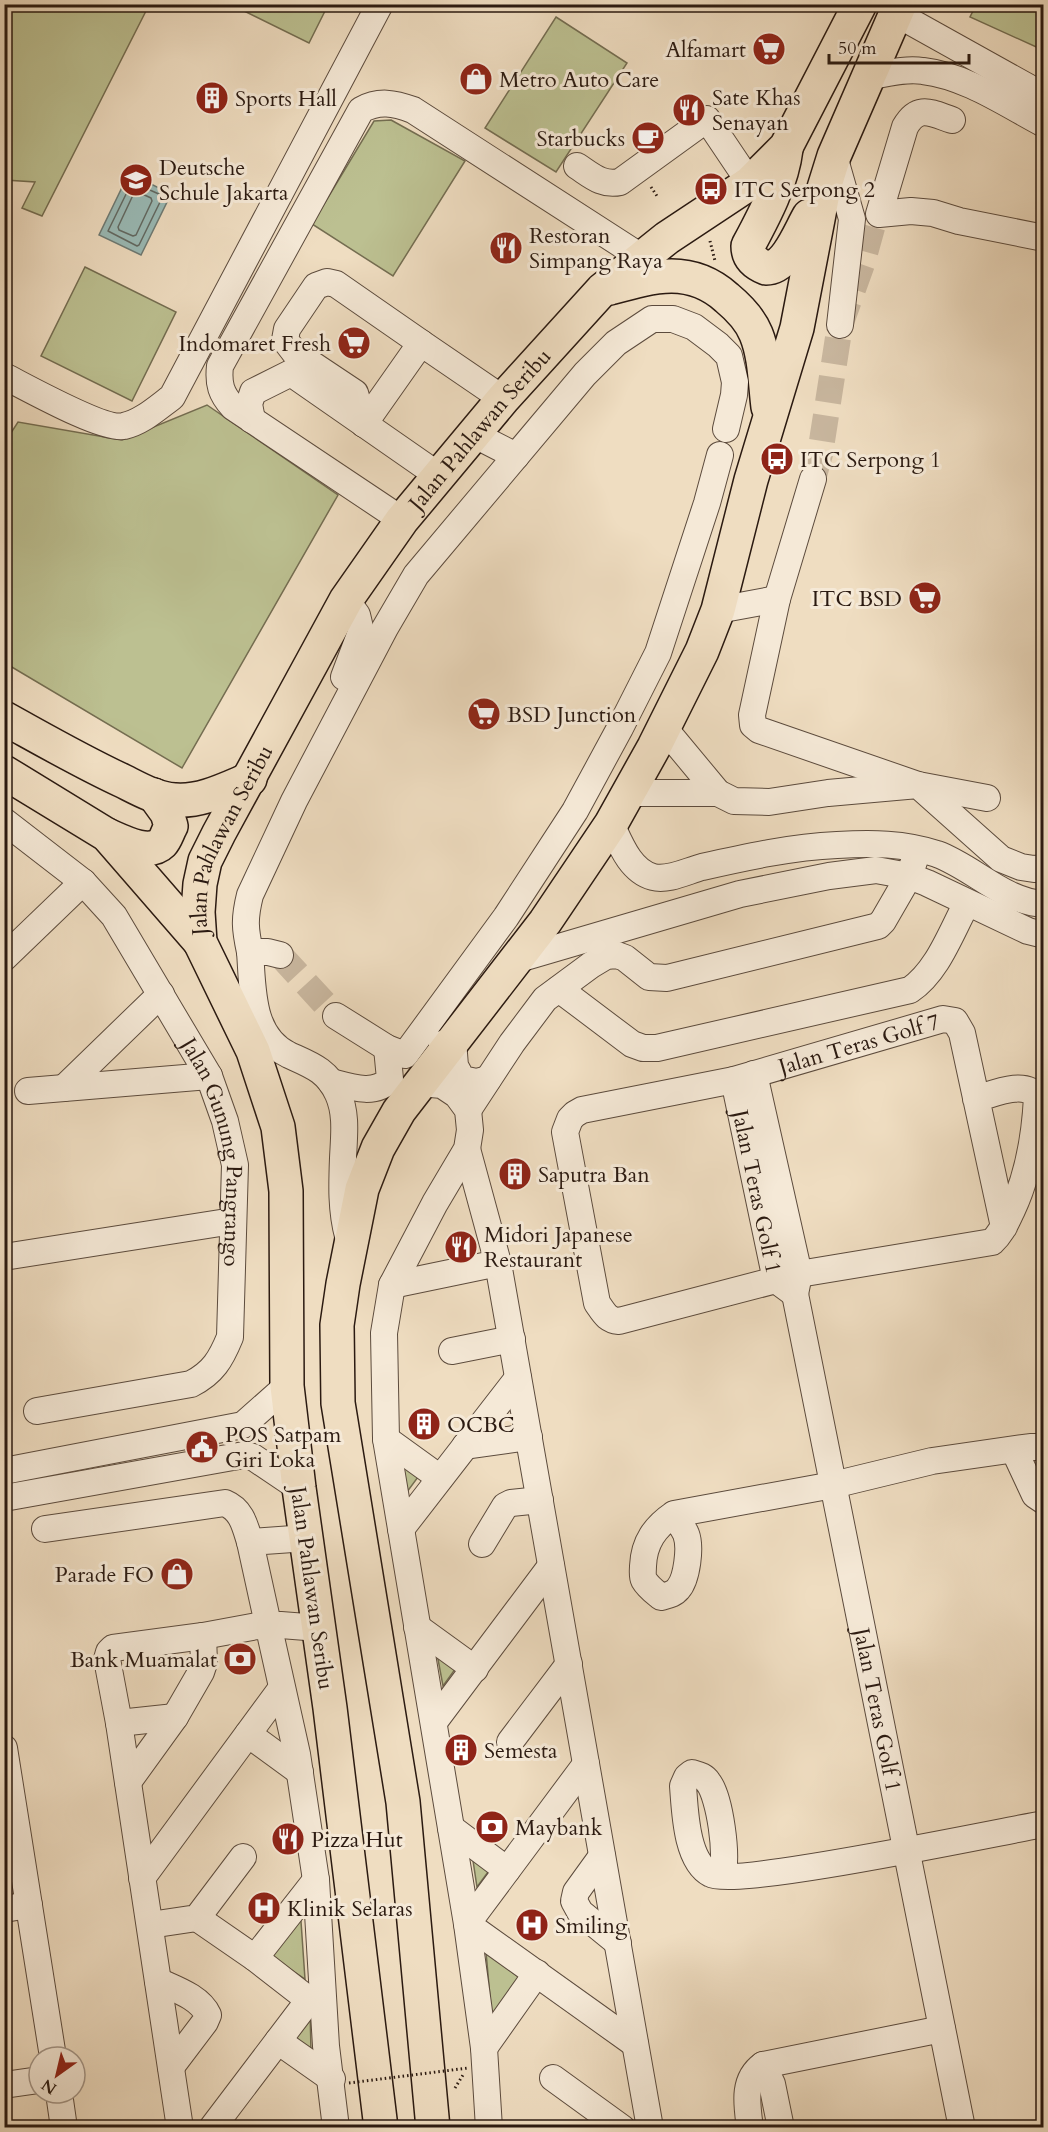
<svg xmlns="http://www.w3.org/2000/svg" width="1048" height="2132" font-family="Cardo,serif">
	<rect width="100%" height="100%" fill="#efddc1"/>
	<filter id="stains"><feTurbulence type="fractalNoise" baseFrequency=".00333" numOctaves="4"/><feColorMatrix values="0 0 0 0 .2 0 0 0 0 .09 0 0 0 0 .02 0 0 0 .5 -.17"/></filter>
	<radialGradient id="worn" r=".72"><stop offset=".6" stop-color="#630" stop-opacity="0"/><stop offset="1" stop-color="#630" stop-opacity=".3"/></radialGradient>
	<path fill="#bcc091" stroke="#746d51" stroke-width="1.5" d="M4,5H149L42,216L22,208L35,182L5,180Z
		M232,5H328L309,43Z
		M976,5H1043V50L970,17Z
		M556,17L627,63L556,172L485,128Z
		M391,120L465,161L393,276L312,224L374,121Z
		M85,267L176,312L132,401L41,356Z
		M207,405L338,495L182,768L5,663V442L18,422L122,440Z
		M401,1459L421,1473L407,1492Z
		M437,1654L456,1668L443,1686Z
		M472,1854L491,1868L477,1887Z
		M300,1907L305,1979L269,1955Z
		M486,1952L521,1979L492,2019Z
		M310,2008L311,2052L288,2037Z"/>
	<path fill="#9abbb7" stroke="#6e7b75" stroke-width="1.5" d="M129,173L171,194L141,255L99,235Z"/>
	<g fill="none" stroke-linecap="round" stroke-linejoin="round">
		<path stroke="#626a64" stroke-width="1.5" d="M132,182L161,195L162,198L139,245L137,246L108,231Z
			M138,192L151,198L152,201L136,235L133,236L119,230L118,227L134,193Z"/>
		<path stroke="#c8b69e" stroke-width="26" stroke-dasharray="26 13" stroke-linecap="butt" d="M813,479L820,454L840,325L862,264L873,224L879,214
			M280,955L336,1016"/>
		<g stroke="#5c4b3d" stroke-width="28">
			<g id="minor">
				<path d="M895,13L1044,96"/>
				<path d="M867,77C885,74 905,68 923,71C966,76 1006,104 1044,124"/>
				<path d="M952,120C931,113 918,104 905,127L879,214L911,211L933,213L959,221L1044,238"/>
				<path d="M834,156L852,219L840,325"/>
				<path d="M577,166C591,175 602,186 620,182L707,119L750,183"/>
				<path d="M4,376C26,387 104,431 124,426C142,422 157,408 172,397L380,4"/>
				<path d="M252,420L249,404L253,392L291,373L439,476"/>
				<path d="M364,424L355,393L295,353L285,340L287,329L316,286L327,282L336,284L421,343"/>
				<path d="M364,424L421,343L503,399"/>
				<path d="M473,434L516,456"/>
				<path d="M813,479L777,599L752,715L753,725L759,730L918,785L987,798"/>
				<path d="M402,520L233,407C221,394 218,384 220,366L361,110C379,100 394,103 413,110L641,257"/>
				<path d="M718,610L777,599"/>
				<path d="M344,677L361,632L357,615L346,600"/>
				<path d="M664,728L718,793L734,801L769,802L828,793L918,785L1001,859L1021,867L1034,869L1044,868"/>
				<path d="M629,793H718"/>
				<path id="s1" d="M4,821L83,882L114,916L209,1076L225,1121L235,1165L230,1337C221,1359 213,1373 191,1384L37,1411"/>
				<path d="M611,824C620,843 630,871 653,877C668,881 687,871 702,867C746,857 792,847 837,845C871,843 904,843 937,854C973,867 1004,902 1044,904"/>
				<path d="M250,952C253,988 250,1036 289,1055C311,1065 327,1070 338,1094C347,1114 344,1136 343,1158C342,1184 341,1210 348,1236"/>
				<path d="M280,955L268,952H250C245,929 244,919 250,895L294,801L385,628L416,575L585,374L616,343L652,319H673L694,327L718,345L729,356L735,382L734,395L726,429"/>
				<path d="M4,958L83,882"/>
				<path d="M515,960L740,894L829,876L876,870L909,876L927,883L1028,931L1044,935"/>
				<path d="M559,989L632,1044L643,1048H657L910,990C938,971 951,932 967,903"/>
				<path d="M336,1016L387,1048L405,1055L506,917L575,811L620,728L658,653L707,503L720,455"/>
				<path d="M442,1044L453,1041L455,1066L462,1079L476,1082L488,1079"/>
				<path id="s2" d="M734,1080L776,1280L795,1294L799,1274L754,1074"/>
				<path d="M331,1082C350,1087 376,1096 390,1079L387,1048"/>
				<path d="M420,1083L442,1085L457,1095L468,1110L470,1130L467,1149L435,1203L392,1285L384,1333L386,1439L467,1924L484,2048L489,2128"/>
				<path d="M64,1088L161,994"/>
				<path d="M28,1091L209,1076"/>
				<path id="s3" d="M976,1099C993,1094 1025,1079 1037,1097C1035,1136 1029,1174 1012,1210C1006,1222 1002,1233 992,1242L799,1274L619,1321C607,1320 604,1313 597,1303L565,1132L570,1119L575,1114L582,1110L734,1080L943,1019L955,1021L962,1033L1004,1227"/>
				<path d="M468,1110L512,1043L545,999L591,965L606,956L617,955L625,958L649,977L667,978L878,926L883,921L909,876L918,850"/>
				<path d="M467,1149L498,1263L650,2128"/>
				<path d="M4,1257L233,1221"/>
				<path d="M392,1285L498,1263"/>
				<path id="s4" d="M795,1294L962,2128"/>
				<path d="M452,1351L512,1339"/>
				<path d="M386,1439L440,1478"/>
				<path d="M465,1446L529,1437"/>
				<path d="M1014,1450L1035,1495L1044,1501"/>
				<path d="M4,1471L243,1425L287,1386"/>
				<path d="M4,1498L244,1455L253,1457L299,1488"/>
				<path d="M674,1514C678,1521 683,1527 686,1534C691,1547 687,1579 678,1589C674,1594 668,1595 661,1597C655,1592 648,1587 644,1580C642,1576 643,1570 643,1566C644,1542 655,1527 674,1514L833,1485L932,1461L1030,1447H1044"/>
				<path d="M45,1529L225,1503C242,1510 245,1526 250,1542"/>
				<path d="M401,1529L518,1378"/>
				<path d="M307,1538L250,1542L268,1624L319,1628"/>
				<path d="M482,1544L505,1506L511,1503L540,1500"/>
				<path d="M417,1627L475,1669"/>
				<path d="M434,1722L551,1566"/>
				<path d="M119,1723L175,1717"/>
				<path d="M248,1734L300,1772"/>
				<path d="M510,1742L569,1664"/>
				<path d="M4,1748L53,2057"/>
				<path d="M586,1764L467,1924L635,2044"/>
				<path d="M128,1782L175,1717L201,1672L204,1663L203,1636"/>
				<path d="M451,1828L507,1870"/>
				<path d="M602,1856L576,1892L574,1901L580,1912L618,1943"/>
				<path d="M722,1875C728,1857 720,1797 708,1782C704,1776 699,1775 692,1773L687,1777L683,1786C685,1811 686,1861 711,1874C735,1888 998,1832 1044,1824"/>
				<path d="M142,1878L281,1689"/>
				<path d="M4,1909L29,1905"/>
				<path d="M197,1918L255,1958L309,2000L212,2128"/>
				<path d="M150,1925L197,1918L243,1857"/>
				<path d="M255,1958L316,1880"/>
				<path d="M158,1981C175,1989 200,1997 208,2015L205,2022L171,2067"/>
				<path d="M278,2041L332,2079"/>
				<path d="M484,2048L537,1973"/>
				<path d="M763,2065L772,2084L781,2128"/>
				<path d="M553,2078L622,2128"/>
				<path d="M4,2085L39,2080"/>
				<path d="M59,2093L64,2128"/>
				<path d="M180,2128L119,1723L107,1659L109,1652L113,1648L203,1636L268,1624L297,1754L316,1880L326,2046L336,2128"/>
				<path d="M750,2128C747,2105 742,2080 763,2065L942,2029"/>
			</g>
		</g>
		<g stroke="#2b1a11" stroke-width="36">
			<g id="major">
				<path d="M786,149C782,183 764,216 748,246C748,258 756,264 766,268C787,268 799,233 809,216"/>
				<path d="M610,288C653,276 690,265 727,298C739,308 750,319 756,334C765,356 765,383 768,407"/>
				<path d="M4,718C44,740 82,762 123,781C139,789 156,799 175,800C201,802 226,789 250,779"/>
				<path d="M4,772L107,835L200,942"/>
				<path d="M107,835C121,841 149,856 162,843C166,839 168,831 171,826L167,813L154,795"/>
				<path id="s5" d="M381,2128L330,1708L299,1488L287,1386L286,1191L278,1127L253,1051L200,942L198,912L200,884L205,861L219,833L346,600L402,520L503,399L602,290L667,238L750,183L786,147L860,4"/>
				<path d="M433,2128L403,1802L338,1403L337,1325L343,1284L362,1189L378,1148L399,1111L545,922L611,824L654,747L702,651L718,610L751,480L797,328L824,188L834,156L900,4"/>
			</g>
		</g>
		<path stroke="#2b1a11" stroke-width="3" stroke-dasharray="1.5 3" stroke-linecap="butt" d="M651,187L657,196
			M710,241L715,261
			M455,2088L463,2075"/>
		<use href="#minor" stroke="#f5e9d7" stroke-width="26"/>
		<use href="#major" stroke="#efddc1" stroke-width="33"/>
		<path stroke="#2b1a11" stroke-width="3" stroke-dasharray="1.5 3" stroke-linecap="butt" d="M349,2083L468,2068"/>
	</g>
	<defs>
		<g id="supermarket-disc" transform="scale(1.725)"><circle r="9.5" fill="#8f2418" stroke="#f5e9d7"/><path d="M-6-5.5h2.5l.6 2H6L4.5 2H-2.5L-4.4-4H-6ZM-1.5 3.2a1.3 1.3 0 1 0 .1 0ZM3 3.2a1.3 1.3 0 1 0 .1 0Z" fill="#fff"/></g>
		<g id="shop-disc" transform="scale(1.725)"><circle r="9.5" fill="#8f2418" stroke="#f5e9d7"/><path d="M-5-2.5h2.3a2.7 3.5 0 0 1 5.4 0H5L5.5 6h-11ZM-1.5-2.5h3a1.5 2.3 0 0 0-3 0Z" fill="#fff"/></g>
		<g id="building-disc" transform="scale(1.725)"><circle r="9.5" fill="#8f2418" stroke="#f5e9d7"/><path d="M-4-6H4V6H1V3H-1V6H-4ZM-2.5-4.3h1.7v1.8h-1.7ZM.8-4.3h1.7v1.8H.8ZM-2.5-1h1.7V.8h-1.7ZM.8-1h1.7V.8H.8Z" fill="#fff"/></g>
		<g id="restaurant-disc" transform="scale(1.725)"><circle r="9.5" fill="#8f2418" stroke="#f5e9d7"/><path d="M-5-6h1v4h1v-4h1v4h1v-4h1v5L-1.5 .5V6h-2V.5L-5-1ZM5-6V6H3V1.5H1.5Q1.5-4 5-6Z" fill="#fff"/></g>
		<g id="cafe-disc" transform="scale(1.725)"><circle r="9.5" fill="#8f2418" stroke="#f5e9d7"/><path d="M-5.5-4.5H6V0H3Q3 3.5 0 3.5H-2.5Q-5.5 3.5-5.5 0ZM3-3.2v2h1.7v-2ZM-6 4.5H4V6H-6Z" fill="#fff"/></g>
		<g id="school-disc" transform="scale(1.725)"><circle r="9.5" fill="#8f2418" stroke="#f5e9d7"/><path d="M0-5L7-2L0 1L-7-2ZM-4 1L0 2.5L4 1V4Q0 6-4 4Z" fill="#fff"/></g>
		<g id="bus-disc" transform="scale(1.725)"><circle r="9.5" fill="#8f2418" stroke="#f5e9d7"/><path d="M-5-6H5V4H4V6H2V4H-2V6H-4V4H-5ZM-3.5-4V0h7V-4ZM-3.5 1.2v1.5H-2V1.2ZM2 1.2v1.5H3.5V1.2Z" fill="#fff"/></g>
		<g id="civic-disc" transform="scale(1.725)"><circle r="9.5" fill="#8f2418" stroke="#f5e9d7"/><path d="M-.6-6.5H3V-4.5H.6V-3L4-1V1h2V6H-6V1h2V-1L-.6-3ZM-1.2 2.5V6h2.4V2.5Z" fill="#fff"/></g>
		<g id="bank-disc" transform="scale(1.725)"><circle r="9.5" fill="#8f2418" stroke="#f5e9d7"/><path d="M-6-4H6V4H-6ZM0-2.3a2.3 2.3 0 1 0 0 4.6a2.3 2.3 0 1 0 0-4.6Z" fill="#fff"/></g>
		<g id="hospital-disc" transform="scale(1.725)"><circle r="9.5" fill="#8f2418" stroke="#f5e9d7"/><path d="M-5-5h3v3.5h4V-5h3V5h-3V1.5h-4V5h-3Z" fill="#fff"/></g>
	</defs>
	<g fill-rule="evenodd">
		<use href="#supermarket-disc" x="769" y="49"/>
		<use href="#shop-disc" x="476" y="79"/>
		<use href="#building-disc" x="212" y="98"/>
		<use href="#restaurant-disc" x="689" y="110"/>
		<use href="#cafe-disc" x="648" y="138"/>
		<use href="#school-disc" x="136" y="180"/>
		<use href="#bus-disc" x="711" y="189"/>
		<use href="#restaurant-disc" x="506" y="248"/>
		<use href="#supermarket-disc" x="354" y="343"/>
		<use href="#bus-disc" x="777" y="459"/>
		<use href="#supermarket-disc" x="925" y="598"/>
		<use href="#supermarket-disc" x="484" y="714"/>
		<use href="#building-disc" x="515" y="1174"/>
		<use href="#restaurant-disc" x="461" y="1247"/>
		<use href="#building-disc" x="424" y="1424"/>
		<use href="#civic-disc" x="202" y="1447"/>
		<use href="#shop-disc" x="177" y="1574"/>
		<use href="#bank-disc" x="240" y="1659"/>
		<use href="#building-disc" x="461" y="1750"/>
		<use href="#bank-disc" x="492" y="1827"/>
		<use href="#restaurant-disc" x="288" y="1839"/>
		<use href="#hospital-disc" x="264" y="1908"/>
		<use href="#hospital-disc" x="532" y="1925"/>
	</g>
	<g text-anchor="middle" stroke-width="6" stroke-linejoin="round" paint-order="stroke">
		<g font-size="22" fill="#2b1a11" stroke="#f5e9d7" text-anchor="start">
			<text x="746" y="57" text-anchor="end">Alfamart</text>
			<text x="499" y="87">Metro Auto Care</text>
			<text x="712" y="105">Sate Khas<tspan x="712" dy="25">Senayan</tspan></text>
			<text x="235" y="106">Sports Hall</text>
			<text x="625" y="146" text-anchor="end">Starbucks</text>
			<text x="159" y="175">Deutsche<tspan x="159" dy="25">Schule Jakarta</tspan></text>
			<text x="734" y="197">ITC Serpong 2</text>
			<text x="529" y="243">Restoran<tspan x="529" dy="25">Simpang Raya</tspan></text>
			<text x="331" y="351" text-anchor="end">Indomaret Fresh</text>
			<text x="800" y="467">ITC Serpong 1</text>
			<text x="902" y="606" text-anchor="end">ITC BSD</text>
			<text x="507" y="722">BSD Junction</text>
			<text x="538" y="1182">Saputra Ban</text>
			<text x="484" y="1242">Midori Japanese<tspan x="484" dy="25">Restaurant</tspan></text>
			<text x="447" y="1432">OCBC</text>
			<text x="225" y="1442">POS Satpam<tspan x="225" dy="25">Giri Loka</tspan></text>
			<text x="154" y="1582" text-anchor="end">Parade FO</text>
			<text x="217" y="1667" text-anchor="end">Bank Muamalat</text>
			<text x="484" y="1758">Semesta</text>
			<text x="515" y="1835">Maybank</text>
			<text x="311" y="1847">Pizza Hut</text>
			<text x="287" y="1916">Klinik Selaras</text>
			<text x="555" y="1933">Smiling</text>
		</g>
		<g font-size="22" fill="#2b1a11" stroke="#f5e9d7">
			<text dy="8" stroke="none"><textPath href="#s5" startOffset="1804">Jalan Pahlawan Seribu</textPath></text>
			<text dy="8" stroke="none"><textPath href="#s5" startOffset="1318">Jalan Pahlawan Seribu</textPath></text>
			<text dy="8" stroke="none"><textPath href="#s3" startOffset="1119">Jalan Teras Golf 7</textPath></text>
			<text dy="8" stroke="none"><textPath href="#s1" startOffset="408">Jalan Gunung Pangrango</textPath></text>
			<text dy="8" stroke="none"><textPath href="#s2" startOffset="114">Jalan Teras Golf 1</textPath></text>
			<text transform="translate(313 1588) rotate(82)" y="8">Jalan Pahlawan Seribu</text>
			<text dy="8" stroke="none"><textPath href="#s4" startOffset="424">Jalan Teras Golf 1</textPath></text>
		</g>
	</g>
	<rect width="1048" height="2132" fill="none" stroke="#efddc1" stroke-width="24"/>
	<rect x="6" y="6" width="1036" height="2120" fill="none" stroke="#2b1a11" stroke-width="3"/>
	<rect x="12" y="12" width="1024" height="2108" fill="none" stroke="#2b1a11" stroke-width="1.5"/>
	<g transform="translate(57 2075) rotate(214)"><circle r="28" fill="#f5e9d7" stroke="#a49688" stroke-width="1.5"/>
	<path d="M0-4.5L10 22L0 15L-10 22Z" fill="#8f2418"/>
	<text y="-9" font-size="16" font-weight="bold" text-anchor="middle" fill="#2b1a11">N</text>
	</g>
	<path d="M829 54v9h140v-9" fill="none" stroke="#2b1a11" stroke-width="3"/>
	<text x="838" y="54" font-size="18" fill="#2b1a11" stroke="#f5e9d7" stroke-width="4.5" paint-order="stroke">50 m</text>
	<rect width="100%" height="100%" filter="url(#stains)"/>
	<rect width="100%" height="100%" fill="url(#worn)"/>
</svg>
